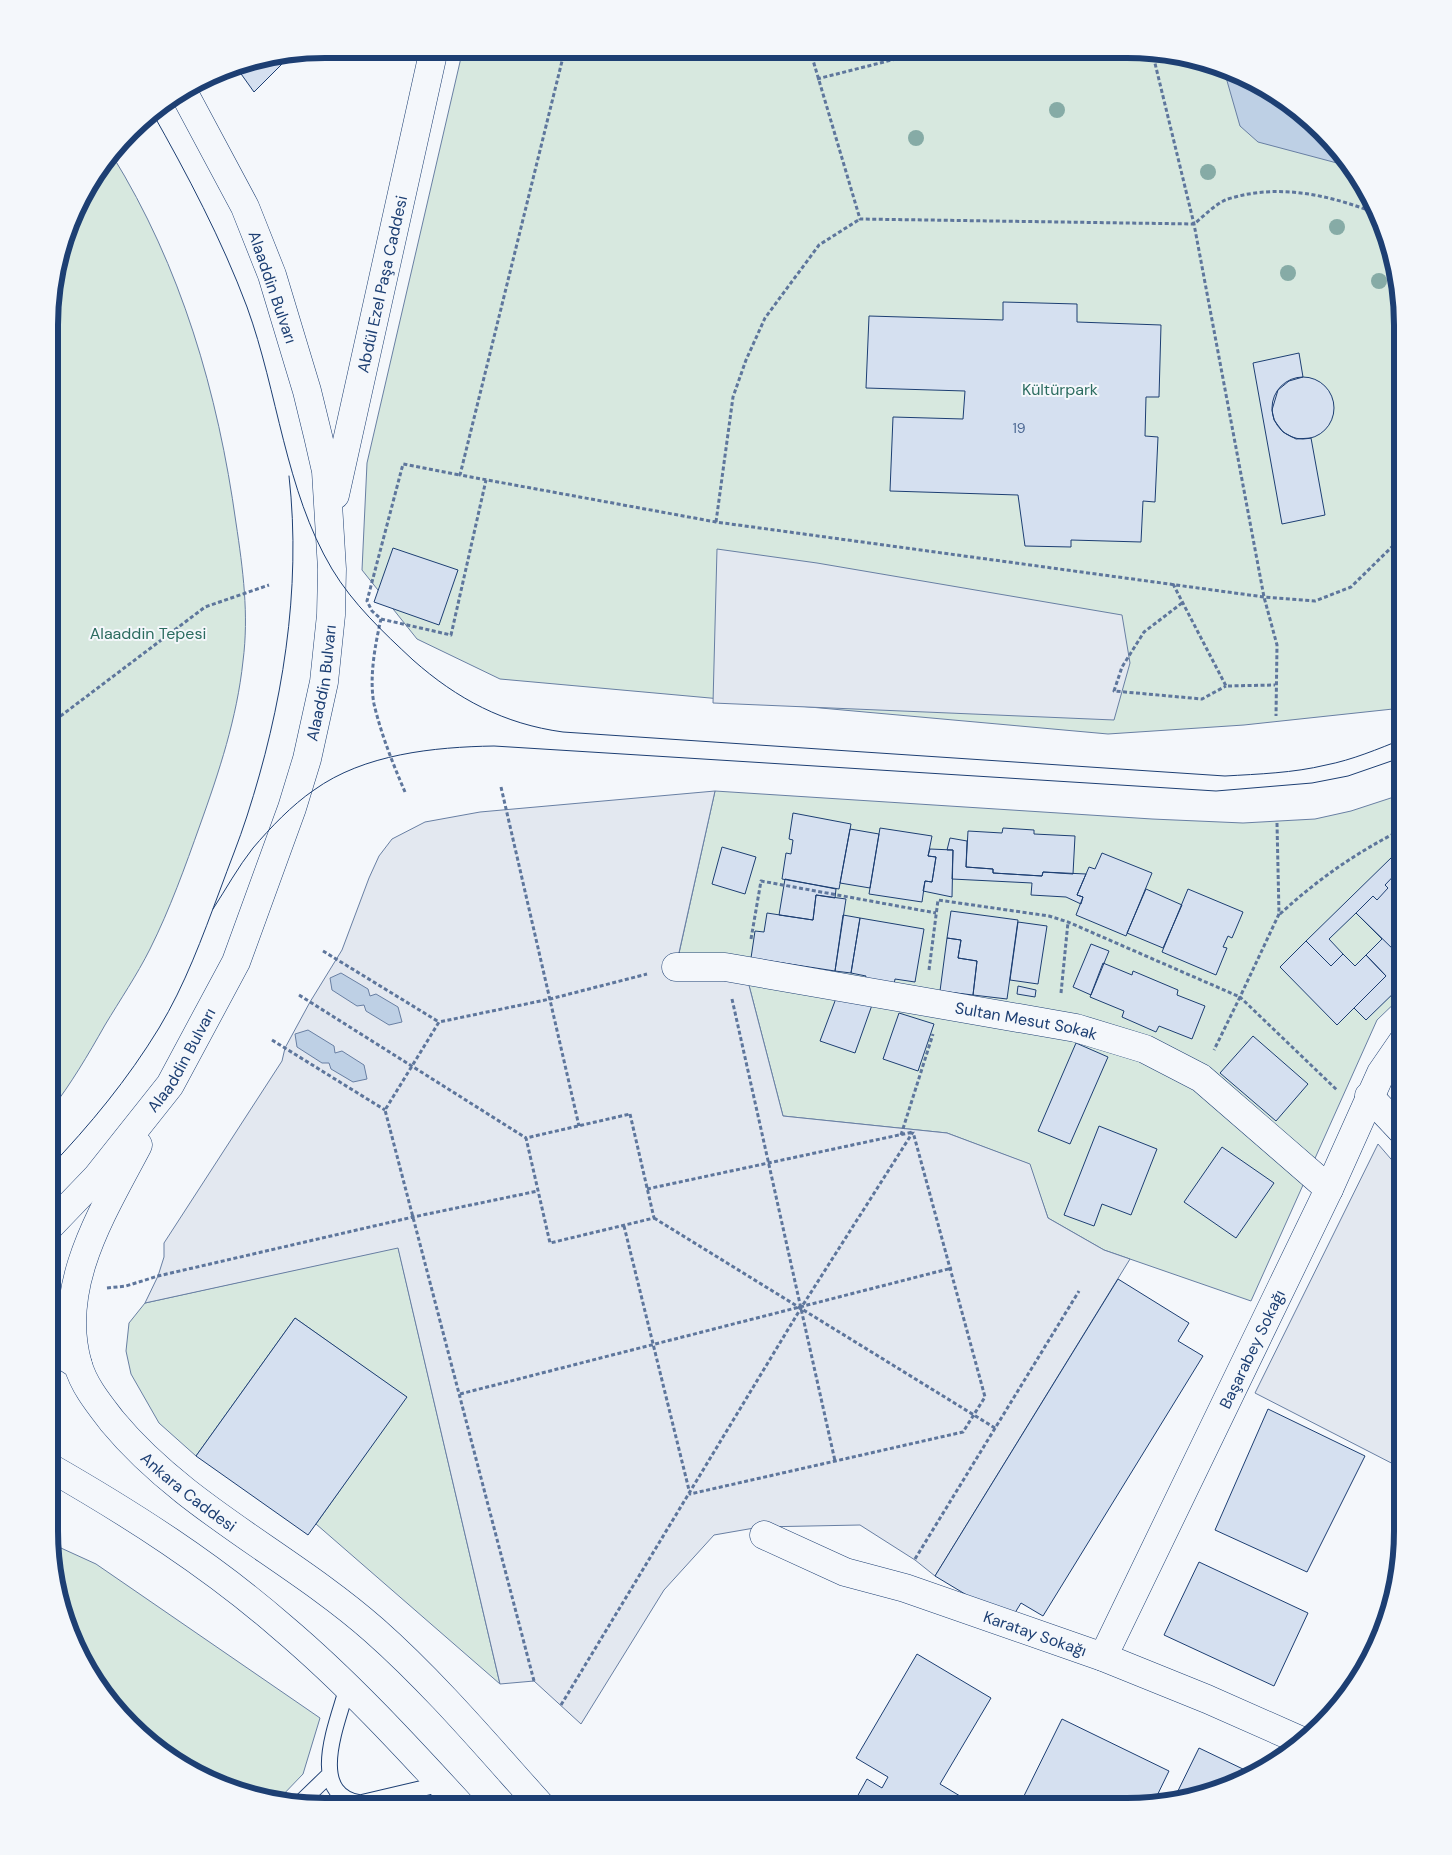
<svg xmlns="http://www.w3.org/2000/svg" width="1452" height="1855" font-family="'DM Sans',sans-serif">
	<rect width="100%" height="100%" fill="#f4f7fb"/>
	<path fill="#d7e8df" stroke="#687fa3" d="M463,49L1163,51L1233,70L1281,95L1335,143L1366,187L1394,253L1403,325V706L1393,709L1244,725L1108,734L500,679L417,639L362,570L367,463Z
		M112,155C181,266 218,393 236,523C243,569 249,615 243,661C237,718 219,772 200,825C185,867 170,909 150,949C137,975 120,1000 105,1025C88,1055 71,1084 50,1111L51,289L86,187Z
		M715,791L1152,819L1243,823L1315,819L1351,811L1403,794V995L1377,1020L1251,1301L1104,1250L1048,1218L1029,1164L947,1133L783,1116L745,970L676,967Z
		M398,1247L500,1684L316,1524L406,1397L295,1318L196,1456L159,1423L131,1374L126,1351L129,1323L145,1303Z
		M50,1543L96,1564L320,1718L303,1774L278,1800L236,1792L172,1760L129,1725L86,1668L58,1602Z"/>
	<path fill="#e3e8f0" stroke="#687fa3" d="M717,549L817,563L1122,615L1130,663L1114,720L713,703Z
		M715,791L676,966L745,970L783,1116L947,1133L1030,1164L1048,1218L1104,1250L1130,1259L935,1576L915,1560L860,1525L760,1527L714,1535L664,1590L581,1724L534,1681L500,1684L398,1248L145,1303L158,1276L164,1257V1243L282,1061L285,1048L310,1002L342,950L369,878L379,856L392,839L425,822L480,812Z
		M1378,1144L1403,1173V1469L1255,1393Z"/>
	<path fill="#bed0e5" stroke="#687fa3" d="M1223,67C1272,80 1323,126 1352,167L1258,142L1240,126Z
		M341,973L368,989L370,996L376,994L398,1007L402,1022L389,1025L366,1011L364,1005L357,1006L332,990L330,978Z
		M308,1030L334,1046L335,1053L342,1051L364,1065L367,1079L353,1082L331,1069L329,1063H322L297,1047L295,1034Z"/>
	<path fill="#d5e0f0" stroke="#1d3f73" d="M292,54L254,92L234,64H236Z
		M1003,302L1077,304V322L1161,325L1159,397H1146L1145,436L1158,437L1155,502L1143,501L1141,542L1071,540V547L1025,546L1018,495L890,491L893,417L963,419L965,391L866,388L869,316L1003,320Z
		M1299,353L1303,377L1289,381L1278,390L1272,410L1274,420L1283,432L1296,439L1311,438L1325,515L1282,524L1253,363Z
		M1272 408a31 31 0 1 1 62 0a31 31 0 1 1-62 0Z
		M393,548L458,570L439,625L374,602Z
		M793,813L851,824L839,889L782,879L786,853L791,854L793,840L789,839Z
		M880,828L932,836L928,856L936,857L932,882L925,881L922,902L869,894Z
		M1003,828L1034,830V834L1075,836L1073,874L1043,872L1042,876L993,873V869L966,867L968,831L1002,833Z
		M850,829L879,834L870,888L840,883Z
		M950,838L967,841L966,867L993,869V873L1042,876L1043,872L1086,874L1077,895L1083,897L1081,904L1066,897L1031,895L1032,883L952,879L953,850H947Z
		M722,847L756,857L745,894L712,884Z
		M930,849L953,850L952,897L923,891L925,881L932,882L936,857L928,856Z
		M1403,852V984L1366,1020L1354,1008L1386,976L1366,955L1382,939L1356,913L1329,939L1343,954L1331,966L1306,941L1393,856Z
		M1102,853L1152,873L1126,936L1076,915L1083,897L1077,895L1089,867L1095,869Z
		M1403,866V949L1398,954L1356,913L1373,896L1377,900L1388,888L1385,885Z
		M785,879L836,889L835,898L816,895L813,920L779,915Z
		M1146,889L1182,905L1163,948L1127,933Z
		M1188,889L1243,912L1232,938L1228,936L1223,947L1227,948L1216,975L1162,952Z
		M816,895L846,899L835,971L751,958L755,931L764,932L767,913L813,920Z
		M951,911L1018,920L1007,999L973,995L977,961L958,958L961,940L947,938Z
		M843,915L860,918L851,973L835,971Z
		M860,918L924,929L915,982L895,979L894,985L865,980L866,976L851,973Z
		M1018,922L1047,926L1038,984L1010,980Z
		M947,938L961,940L958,958L977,961L973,995L940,991Z
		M1306,941L1331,966L1343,954L1355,966L1366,955L1386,976L1337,1025L1280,967Z
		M1091,944L1109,951L1091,995L1073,987Z
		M1103,963L1132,975L1133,971L1178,990L1177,995L1205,1006L1192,1039L1159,1026L1156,1032L1122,1017L1124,1011L1090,997Z
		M1018,986L1036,990L1035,997L1017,994Z
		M838,993L872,1005L855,1053L820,1041Z
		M899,1013L934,1024L918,1071L883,1059Z
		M1253,1036L1308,1084L1276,1121L1220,1073Z
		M1076,1043L1108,1057L1070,1144L1038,1131Z
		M1099,1126L1157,1149L1131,1215L1102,1204L1094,1226L1064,1215Z
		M1222,1147L1274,1183L1236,1238L1184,1202Z
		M1118,1279L1189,1323L1178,1341L1203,1356L1043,1616L1021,1603L1010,1621L935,1576Z
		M295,1318L407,1397L308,1535L196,1456Z
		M1268,1409L1365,1456L1307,1572L1215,1530Z
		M1199,1562L1308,1613L1274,1686L1164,1635Z
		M917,1654L991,1698L940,1784L960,1796L955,1806H852L867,1779L882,1788L888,1777L856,1758Z
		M1062,1719L1169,1771L1153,1804L1019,1806Z
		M1199,1748L1245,1770L1241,1779L1199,1797L1173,1801Z"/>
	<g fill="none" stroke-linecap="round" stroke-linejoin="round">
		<g stroke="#1d3f73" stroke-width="17">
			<path id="lane" d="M347,1688C338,1722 306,1794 360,1803L441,1784
				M299,1804L329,1775"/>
		</g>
		<g stroke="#1d3f73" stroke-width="29">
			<g id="street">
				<path id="s1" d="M676,967H725L1076,1028L1145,1049L1201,1078L1329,1189"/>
				<path d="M1369,1096L1403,1132"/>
				<path id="s2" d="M764,1535L845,1572L905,1588L1103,1657L1207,1699L1302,1741"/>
				<path id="s3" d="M1103,1657L1329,1189L1381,1073L1403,1041"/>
			</g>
		</g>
		<g stroke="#1d3f73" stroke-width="29">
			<g id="primary">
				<path id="s4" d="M335,495L434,49"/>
				<path id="s5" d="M138,1145C103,1212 55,1286 78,1365C84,1386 99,1404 112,1421C184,1508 290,1556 374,1630C434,1683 487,1746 541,1806"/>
				<path id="s6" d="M49,1227L97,1177L170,1085L236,962L292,808L307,759L324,682L331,615L332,569L326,471L318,436L307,391L272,275L245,207L184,93"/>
				<path d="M49,1346L78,1365"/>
				<path d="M49,1467C131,1514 211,1565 282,1627C346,1681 404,1744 461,1806"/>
			</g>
		</g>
		<path stroke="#5e769c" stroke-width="3" stroke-dasharray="4 2.5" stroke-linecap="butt" d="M565,49L460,475L716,522L1264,597L1315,601L1351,587L1403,536
			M810,50L860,219L1194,224C1204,216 1216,203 1228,199C1279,183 1330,195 1378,214
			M1152,51L1194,224L1264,597L1277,645L1276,716
			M817,79L931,50
			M716,522L733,397L746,360L765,318L819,245L860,219
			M1173,584L1226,686L1275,685
			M1182,603L1144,632L1122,667L1114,691L1202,699L1226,686
			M381,619L451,635L486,480
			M50,724L205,607L269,585
			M501,787L579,1126
			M405,792C393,764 381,734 374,704C369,678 375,645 381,619L372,611L367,601L403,464L460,475
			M1277,823L1279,914L1240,997L1338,1091
			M1280,914C1318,879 1357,852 1403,829
			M751,939L761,881L936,913
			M323,951L439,1022
			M929,970L938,900L1049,916L1068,922L1240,997L1214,1050
			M1061,993L1068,922
			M299,995L526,1138
			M732,999L835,1461
			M272,1040L385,1110
			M630,1114L654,1218L550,1243L526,1138Z
			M901,1135L933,1034
			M647,1189L913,1132
			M654,1218L995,1428
			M624,1226L690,1494L963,1432L985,1397L913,1132
			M107,1288L126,1286L158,1276L413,1217L538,1191
			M460,1394L952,1268
			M915,1559L1079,1291
			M534,1681L385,1110L439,1022L550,999L647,974
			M561,1705L801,1308L913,1132"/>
		<use href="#lane" stroke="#f4f7fb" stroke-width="15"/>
		<use href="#street" stroke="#f4f7fb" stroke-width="28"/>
		<use href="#primary" stroke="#f4f7fb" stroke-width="28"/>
		<path stroke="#1d3f73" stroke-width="1" d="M152,112C187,174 222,240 247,307C278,392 285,490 332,569C353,604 383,632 413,660C457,699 504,724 563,732L1225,776C1259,774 1293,773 1326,765C1352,760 1378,749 1403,739
			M213,909C226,889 238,867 253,848C270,828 292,805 314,790C364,754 434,747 494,746L1216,791L1312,783L1348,776L1403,757
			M49,1168C90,1125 128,1079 159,1028C185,985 202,938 220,890C229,865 239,841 247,816C282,708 302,590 289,476"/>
	</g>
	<g fill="#86aba6">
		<circle cx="1057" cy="110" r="8"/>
		<circle cx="916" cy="138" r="8"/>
		<circle cx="1208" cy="172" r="8"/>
		<circle cx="1337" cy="227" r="8"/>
		<circle cx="1288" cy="273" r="8"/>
		<circle cx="1379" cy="281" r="8"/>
	</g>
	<g text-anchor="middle" stroke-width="4" stroke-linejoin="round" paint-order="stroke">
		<g font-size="14" fill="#4b6792">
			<text x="1019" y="433">19</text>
		</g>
		<g font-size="16" fill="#1d3f73" stroke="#f4f7fb">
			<text dy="6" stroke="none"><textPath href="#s4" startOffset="216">Abdül Ezel Paşa Caddesi</textPath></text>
			<text transform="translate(273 287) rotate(71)" y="6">Alaaddin Bulvarı</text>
			<text dy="6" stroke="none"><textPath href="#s6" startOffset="619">Alaaddin Bulvarı</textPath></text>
			<text dy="6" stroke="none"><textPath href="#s1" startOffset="355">Sultan Mesut Sokak</textPath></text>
			<text dy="6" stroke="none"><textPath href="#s6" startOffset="214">Alaaddin Bulvarı</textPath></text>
			<text dy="6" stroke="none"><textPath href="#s3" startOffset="342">Başarabey Sokağı</textPath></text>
			<text dy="6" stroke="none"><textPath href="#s5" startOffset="405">Ankara Caddesi</textPath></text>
			<text dy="6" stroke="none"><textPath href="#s2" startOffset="289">Karatay Sokağı</textPath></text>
		</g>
		<g font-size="16" fill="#2c6c60" stroke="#f4f7fb">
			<text x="1060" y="395">Kültürpark</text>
			<text x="148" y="639">Alaaddin Tepesi</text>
		</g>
	</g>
	<path d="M0 0H1452V1855H0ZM325 58H1127A267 267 0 0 1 1394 325V1531A267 267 0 0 1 1127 1798H325A267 267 0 0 1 58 1531V325A267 267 0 0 1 325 58Z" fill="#f4f7fb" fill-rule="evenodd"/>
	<path fill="none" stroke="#1d3f73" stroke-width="6" d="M325 58H1127A267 267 0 0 1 1394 325V1531A267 267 0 0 1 1127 1798H325A267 267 0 0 1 58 1531V325A267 267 0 0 1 325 58Z"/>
</svg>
